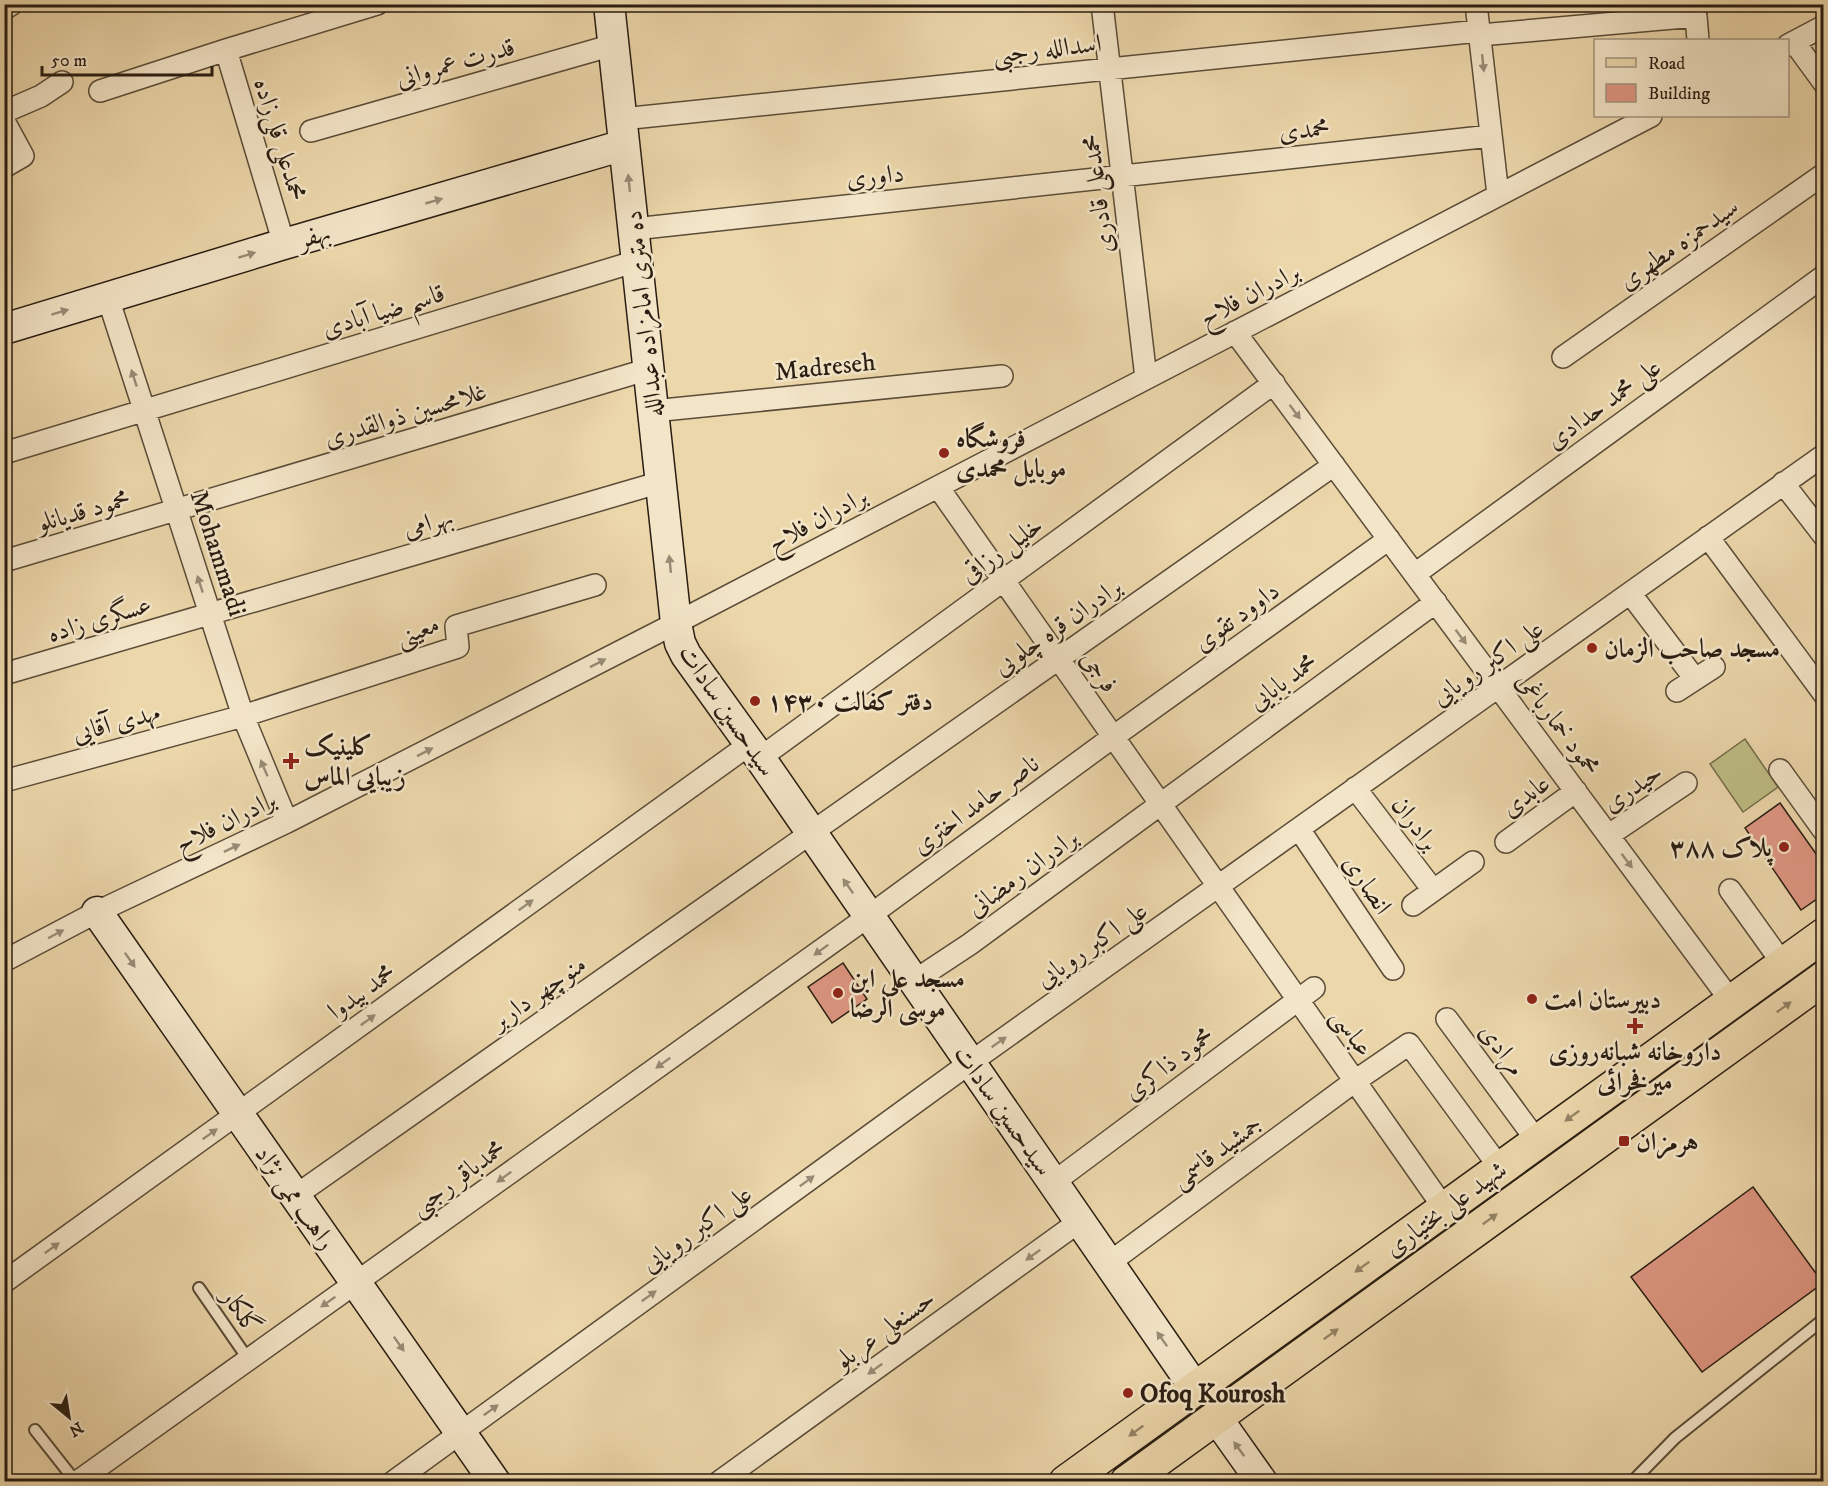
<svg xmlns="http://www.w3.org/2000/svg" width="1828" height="1486" font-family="'IM FELL DW Pica',Amiri,serif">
	<rect width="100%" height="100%" fill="#ecd7ab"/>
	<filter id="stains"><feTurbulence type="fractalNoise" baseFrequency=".00333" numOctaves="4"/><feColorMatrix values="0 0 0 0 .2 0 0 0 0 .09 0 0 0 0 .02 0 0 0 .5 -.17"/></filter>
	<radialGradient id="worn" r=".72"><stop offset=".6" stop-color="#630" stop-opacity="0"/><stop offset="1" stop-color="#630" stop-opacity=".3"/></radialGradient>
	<path fill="#bebd84" stroke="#746d4b" stroke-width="1.5" d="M1745,739L1778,787L1743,812L1710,764Z"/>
	<path fill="#de9682" stroke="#291d12" stroke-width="1.5" d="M1780,803L1824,865V894L1801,910L1745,828Z
		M843,963L867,999L832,1023L808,987Z
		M1753,1187L1823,1283L1702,1372L1631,1277Z"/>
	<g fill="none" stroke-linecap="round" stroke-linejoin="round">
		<g stroke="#5a4c38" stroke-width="14">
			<path id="lane" d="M199,1288L248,1359
				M35,1430L76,1482
				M1632,1482L1675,1438L1824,1319"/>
		</g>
		<g stroke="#5a4c38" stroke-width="24">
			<path id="street" d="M1102,4L1146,378
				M1476,4L1498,195
				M4,9L12,4
				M1480,35L1696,16L1698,40
				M1794,42L1824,83
				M1788,45L1824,26
				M226,50L284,244
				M100,91L226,50L377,4
				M4,112L41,96L62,82
				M622,119L1479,31
				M4,121L23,156L4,167
				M311,131L613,45
				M634,229L1491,136
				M108,298L243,716L287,822
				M1235,332L1731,1001
				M1563,357L1824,174
				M653,411L1002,376
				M4,453L637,261
				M1783,483L1824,536
				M938,487L1444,1208
				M1708,537L1824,694
				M4,561L649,369
				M1415,574L1824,276
				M1630,593L1695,679
				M4,674L661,482
				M1677,691L1714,667
				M760,758L1274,383
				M1780,770L1824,831
				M4,781L243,716L458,647L456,626L595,585
				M1355,788L1433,890
				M1299,829L1393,969
				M1609,835L1686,783
				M1506,842L1576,791
				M1730,890L1783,964
				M1413,905L1473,862
				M4,961L97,912L287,822L676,623L1651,116
				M914,981L970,944L1436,602
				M1447,1019L1537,1141
				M1054,1182L1314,988
				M295,1196L1334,465
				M1109,1263L1355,1081L1409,1044L1500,1168
				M4,1282L750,744
				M77,1482L869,916L1113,737L1389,539
				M393,1482L971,1062L1824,455
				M719,1482L1080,1221"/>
		</g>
		<g stroke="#291d12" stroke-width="33">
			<path id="secondary" d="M609,4L676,623L680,643L686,655L760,758L1195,1388
				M4,329L284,244L624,145
				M97,912L495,1482
				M1216,1417L1262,1482"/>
		</g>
		<g stroke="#291d12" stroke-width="36">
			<path id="primary" d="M1066,1482L1824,935
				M1127,1482L1824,978"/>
		</g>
		<use href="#lane" stroke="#f3e5c8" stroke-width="10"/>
		<use href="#street" stroke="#f3e5c8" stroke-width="21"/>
		<use href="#secondary" stroke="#f3e5c8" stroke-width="30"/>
		<use href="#primary" stroke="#ecd7ab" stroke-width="33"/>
	</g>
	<defs><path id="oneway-solid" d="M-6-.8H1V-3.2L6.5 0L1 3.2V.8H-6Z" transform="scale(1.5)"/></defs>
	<g fill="#988b76">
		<use href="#oneway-solid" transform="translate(1483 63) rotate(84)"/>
		<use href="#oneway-solid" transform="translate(629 183) rotate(-96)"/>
		<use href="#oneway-solid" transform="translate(434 201) rotate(-16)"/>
		<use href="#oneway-solid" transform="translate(247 255) rotate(-17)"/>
		<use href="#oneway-solid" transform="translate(60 312) rotate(-17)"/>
		<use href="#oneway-solid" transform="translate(134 378) rotate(-108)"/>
		<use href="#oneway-solid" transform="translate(1295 412) rotate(53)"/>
		<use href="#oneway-solid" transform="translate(670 564) rotate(-96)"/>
		<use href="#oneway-solid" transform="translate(200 584) rotate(-108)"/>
		<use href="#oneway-solid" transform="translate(1461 637) rotate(53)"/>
		<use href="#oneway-solid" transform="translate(598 663) rotate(-27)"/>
		<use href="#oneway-solid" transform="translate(425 752) rotate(-27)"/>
		<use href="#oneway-solid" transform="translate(264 768) rotate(-113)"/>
		<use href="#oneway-solid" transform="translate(232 848) rotate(-25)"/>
		<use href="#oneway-solid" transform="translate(1627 861) rotate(53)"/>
		<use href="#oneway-solid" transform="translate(848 886) rotate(-125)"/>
		<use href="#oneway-solid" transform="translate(526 905) rotate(-36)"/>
		<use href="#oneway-solid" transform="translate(56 934) rotate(-28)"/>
		<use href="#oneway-solid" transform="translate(821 950) rotate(144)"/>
		<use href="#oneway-solid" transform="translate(130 960) rotate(55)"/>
		<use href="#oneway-solid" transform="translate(368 1020) rotate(-36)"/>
		<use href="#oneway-solid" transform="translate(999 1042) rotate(-35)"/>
		<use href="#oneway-solid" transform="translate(663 1063) rotate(144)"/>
		<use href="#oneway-solid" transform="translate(210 1134) rotate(-36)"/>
		<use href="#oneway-solid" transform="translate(504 1177) rotate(144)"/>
		<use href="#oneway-solid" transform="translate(807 1181) rotate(-36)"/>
		<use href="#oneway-solid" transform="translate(52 1248) rotate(-36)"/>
		<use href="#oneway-solid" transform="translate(1033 1255) rotate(144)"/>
		<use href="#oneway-solid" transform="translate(649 1296) rotate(-36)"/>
		<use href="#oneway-solid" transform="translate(328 1302) rotate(145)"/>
		<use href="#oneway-solid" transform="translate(1162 1339) rotate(-125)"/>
		<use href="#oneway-solid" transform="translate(399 1344) rotate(55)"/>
		<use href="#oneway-solid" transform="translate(875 1369) rotate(144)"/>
		<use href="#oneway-solid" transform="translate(491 1410) rotate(-36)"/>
		<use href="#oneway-solid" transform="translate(1239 1449) rotate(-126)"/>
	</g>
	<g fill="#948366">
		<use href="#oneway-solid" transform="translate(1784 1007) rotate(-36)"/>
		<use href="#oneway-solid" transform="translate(1572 1116) rotate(144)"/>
		<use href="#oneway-solid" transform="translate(1490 1219) rotate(-36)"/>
		<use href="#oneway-solid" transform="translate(1362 1267) rotate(144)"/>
		<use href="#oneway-solid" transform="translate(1331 1334) rotate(-36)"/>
		<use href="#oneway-solid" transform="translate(1136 1431) rotate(144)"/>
	</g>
	<g fill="#8f2418" stroke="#f3e5c8" stroke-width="2">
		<circle cx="944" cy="453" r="6"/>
		<circle cx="1592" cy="648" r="6"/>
		<circle cx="755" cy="701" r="6"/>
		<path d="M288 752h6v6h6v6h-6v6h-6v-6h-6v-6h6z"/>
		<circle cx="1784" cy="847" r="6"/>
		<circle cx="838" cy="993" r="6"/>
		<circle cx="1532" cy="999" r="6"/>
		<path d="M1632 1017h6v6h6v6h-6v6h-6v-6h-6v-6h6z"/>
		<rect x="1618" y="1135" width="12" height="12" rx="3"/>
		<circle cx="1128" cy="1393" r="6"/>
	</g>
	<g text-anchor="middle" stroke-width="5" stroke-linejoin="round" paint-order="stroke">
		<g font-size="26" fill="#291d12" stroke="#f3e5c8">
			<text transform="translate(1047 48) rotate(-6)" y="9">اسدالله رجبی</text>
			<text transform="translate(455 62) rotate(-16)" y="9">قدرت عمروانی</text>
			<text transform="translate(1304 129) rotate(-6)" y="9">محمدی</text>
			<text transform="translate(281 139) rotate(73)" y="9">محمدعلی قلی‌زاده</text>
			<text transform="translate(875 175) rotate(-6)" y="9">داوری</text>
			<text transform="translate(1097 194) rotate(-97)" y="9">محمدعلی قادری</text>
			<text transform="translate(314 235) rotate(-16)" y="9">بهفر</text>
			<text transform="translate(1678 243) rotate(-35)" y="9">سیدحمزه مطهری</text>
			<text transform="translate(1249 294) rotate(-27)" y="9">برادران فلاح</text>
			<text transform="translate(383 310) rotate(-17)" y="9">قاسم ضیا آبادی</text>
			<text transform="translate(643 314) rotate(-96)" y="9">ده متری امامزاده عبدالله</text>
			<text transform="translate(825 366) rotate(-6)" y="9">Madreseh</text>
			<text transform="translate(1603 403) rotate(-36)" y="9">علی محمد حدادی</text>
			<text transform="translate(405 414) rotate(-17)" y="9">غلامحسین ذوالقدری</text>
			<text transform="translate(83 510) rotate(-16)" y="9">محمود قدیانلو</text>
			<text transform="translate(817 519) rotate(-28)" y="9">برادران فلاح</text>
			<text transform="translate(428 522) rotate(-16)" y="9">بهرامی</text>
			<text transform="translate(1001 549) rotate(-36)" y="9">خلیل رزاقی</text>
			<text transform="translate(219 553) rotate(72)" y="9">Mohammadi</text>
			<text transform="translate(1236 616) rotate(-36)" y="9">داوود تقوی</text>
			<text transform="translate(99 618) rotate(-17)" y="9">عسگری زاده</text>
			<text transform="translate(1057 626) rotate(-35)" y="9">برادران قره چلویی</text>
			<text transform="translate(417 630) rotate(-22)" y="9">معینی</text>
			<text transform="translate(1487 662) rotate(-35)" y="9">علی اکبر رویایی</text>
			<text transform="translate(1100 671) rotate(55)" y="9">فرجی</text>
			<text transform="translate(1282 681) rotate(-36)" y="9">محمد بابایی</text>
			<text transform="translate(728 710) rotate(56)" y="9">سیدحسین سادات</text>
			<text transform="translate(116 722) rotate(-15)" y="9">مهدی آقایی</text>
			<text transform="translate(1559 723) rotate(53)" y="9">محمود خمارباغی</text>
			<text transform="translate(1632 787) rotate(-34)" y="9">حیدری</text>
			<text transform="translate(1525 795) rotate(-36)" y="9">عابدی</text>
			<text transform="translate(975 804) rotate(-36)" y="9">ناصر حامد اختری</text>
			<text transform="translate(225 821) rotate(-26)" y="9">برادران فلاح</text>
			<text transform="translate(1416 823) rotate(53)" y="9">برادران</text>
			<text transform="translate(1022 872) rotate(-36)" y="9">برادران رمضانی</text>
			<text transform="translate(1368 884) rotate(56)" y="9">انصاری</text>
			<text transform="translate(1091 944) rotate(-35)" y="9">علی اکبر رویایی</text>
			<text transform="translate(361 991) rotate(-36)" y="9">محمد بیدوا</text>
			<text transform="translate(538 992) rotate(-35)" y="9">منوچهر داربر</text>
			<text transform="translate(1353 1032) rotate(55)" y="9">عباسی</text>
			<text transform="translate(1503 1049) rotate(53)" y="9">مرادی</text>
			<text transform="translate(1168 1063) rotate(-37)" y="9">محمود ذاکری</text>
			<text transform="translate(1004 1110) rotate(55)" y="9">سیدحسین سادات</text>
			<text transform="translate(1216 1151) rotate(-36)" y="9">جمشید قاسمی</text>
			<text transform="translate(457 1177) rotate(-36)" y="9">محمدباقر رجبی</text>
			<text transform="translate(296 1197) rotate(55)" y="9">راهب ممی نژاد</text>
			<text transform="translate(1445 1208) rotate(-36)" y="9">شهید علی بختیاری</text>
			<text transform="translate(696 1228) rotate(-36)" y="9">علی اکبر رویایی</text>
			<text transform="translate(242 1311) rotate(56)" y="9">گلکار</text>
			<text transform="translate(884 1329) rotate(-36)" y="9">حسنعلی عربلو</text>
		</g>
		<g font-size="26" font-weight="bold" fill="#291d12" stroke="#f3e5c8" text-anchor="start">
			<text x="956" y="447">فروشگاه<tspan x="956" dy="30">موبایل محمدی</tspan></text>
			<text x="1604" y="657">مسجد صاحب الزمان</text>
			<text x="767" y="710">دفتر کفالت ۱۴۳۰</text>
			<text x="304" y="755">کلینیک<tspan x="304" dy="30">زیبایی الماس</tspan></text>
			<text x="1772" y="856" text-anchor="end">پلاک ۳۸۸</text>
			<text x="850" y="987">مسجد علی ابن<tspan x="850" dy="30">موسی الرضا</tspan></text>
			<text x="1544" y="1008">دبیرستان امت</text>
			<text x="1635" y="1060" text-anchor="middle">داروخانه شبانه‌روزی<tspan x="1635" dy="30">میرفخرائی</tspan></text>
			<text x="1636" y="1150">هرمزان</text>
			<text x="1140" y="1402">Ofoq Kourosh</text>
		</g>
	</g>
	<rect width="1828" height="1486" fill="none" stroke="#ecd7ab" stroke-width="24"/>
	<rect x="6" y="6" width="1816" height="1474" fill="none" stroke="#291d12" stroke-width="3"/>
	<rect x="12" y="12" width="1804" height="1462" fill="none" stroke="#291d12" stroke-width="1.5"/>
	<rect x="1594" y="39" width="195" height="78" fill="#f3e5c8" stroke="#a2957f" stroke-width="1.5"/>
	<rect x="1606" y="58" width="30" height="9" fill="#ecd7ab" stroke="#a2957f" stroke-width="1.5"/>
	<text x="1648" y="69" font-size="18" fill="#291d12">Road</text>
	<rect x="1606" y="84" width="30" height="18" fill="#de9682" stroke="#a2957f" stroke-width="1.5"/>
	<text x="1648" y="99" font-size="18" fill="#291d12">Building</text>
	<g transform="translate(69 1417) rotate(150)" stroke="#f3e5c8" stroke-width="4.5" paint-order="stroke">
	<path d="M0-4.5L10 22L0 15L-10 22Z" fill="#291d12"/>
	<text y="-9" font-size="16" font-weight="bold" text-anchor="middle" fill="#291d12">N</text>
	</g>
	<path d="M42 66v9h170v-9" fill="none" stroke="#291d12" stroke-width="3"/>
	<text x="51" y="66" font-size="18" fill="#291d12" stroke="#f3e5c8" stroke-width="4.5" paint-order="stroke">50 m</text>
	<rect width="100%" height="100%" filter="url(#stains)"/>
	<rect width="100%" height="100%" fill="url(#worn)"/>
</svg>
